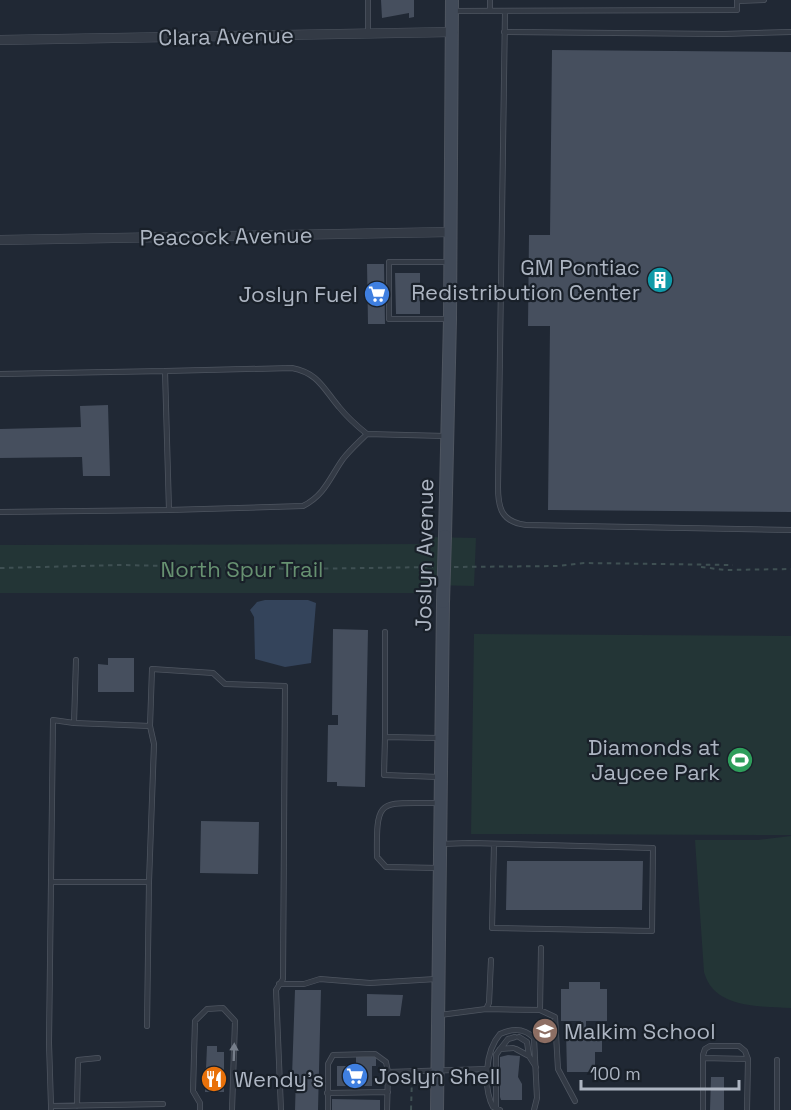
<svg xmlns="http://www.w3.org/2000/svg" width="791" height="1110" font-family="'Space Grotesk',sans-serif">
	<rect width="100%" height="100%" fill="#202834"/>
	<path fill="#233536" d="M431,537L476,538L474,586L430,585V593H0V545L430,544Z
		M474,634L791,636V835L471,834Z
		M791,836V1008C759,1006 714,1009 704,972L695,840H758Z"/>
	<path fill="#34445b" d="M265,600H308L316,603L311,663L285,667L255,659L254,617L250,610L257,602Z"/>
	<path fill="#464f5e" d="M381,0H414V17L409,18V13L382,18Z
		M552,50L791,52V512L548,510L550,326H528L529,235H550Z
		M367,264H384L385,324H368Z
		M395,273H420V314H396Z
		M108,405L110,476H83L82,457L0,458V429L81,427L80,406Z
		M333,629L368,630L365,787L337,786V782H327L328,725H338V715H332Z
		M108,658H134V692H98V664L108,665Z
		M201,821L259,822L258,874L200,873Z
		M507,861H643L642,910H506Z
		M569,982H600V989H607V1021H586V1031H602V1052H595V1072H567L566,1031H581V1021H561V989H569Z
		M295,990H321L318,1110H295L296,1076H292Z
		M367,994L403,995L400,1016H367Z
		M207,1046H217V1052H224V1092H205Z
		M508,1055L520,1056L518,1077L522,1084V1100H501L500,1097V1057Z
		M356,1057H376V1066H372V1086H337V1066H356Z
		M711,1077H724V1110H710Z
		M332,1099L380,1100V1110H332Z"/>
	<g fill="none" stroke-linecap="round" stroke-linejoin="round">
		<g stroke="#4e5560" stroke-width="6">
			<path id="lane" d="M368,0V33
				M452,11L737,10V1L764,0
				M490,11V0
				M505,11L498,487C498,509 502,522 526,525L791,530
				M504,32L723,34L791,32
				M448,262H389V319H449
				M0,374L165,371
				M367,434C357,426 347,417 339,407C323,388 318,373 292,368L165,371L169,510L303,506C325,495 330,477 343,459C350,450 359,442 367,434L445,436
				M0,512L169,510
				M76,660L74,723L150,726L152,669L213,673L225,684L285,686L283,979L276,990L281,1110
				M385,737V632
				M439,777L384,775L385,737L439,738
				M438,803C380,804 376,795 377,857L386,867L439,868
				M440,844L470,843L653,848L652,931L492,928L494,844
				M51,882H149L154,744L150,726
				M279,984H304L320,979L370,983L436,979
				M486,1009L540,1010L555,1017L558,1069L575,1101
				M540,1010L541,948
				M440,1015L486,1009L489,1003L491,960
				M147,1026L149,882
				M519,1037L527,1042L529,1056
				M501,1048L508,1039L515,1037
				M516,1049L529,1056L536,1067
				M703,1058L748,1059
				M327,1093L388,1092
				M51,1106L49,1043L53,720L74,723
				M77,1106L78,1060L98,1058
				M496,1108V1055L500,1049L513,1048
				M51,1110V1106L163,1104
				M200,1110V1103L193,1091L195,1021L207,1009L223,1008L235,1021L232,1110
				M328,1110V1064L333,1055L375,1054L386,1062L388,1072
				M387,1110L388,1072L488,1069
				M500,1110L493,1107C483,1087 485,1051 500,1034C513,1028 524,1028 534,1038L537,1098L534,1110
				M703,1110V1055L705,1049L710,1046H739L745,1051L748,1059L747,1110
				M777,1110V1060"/>
		</g>
		<g stroke="#4e5560" stroke-width="10">
			<path id="street" d="M0,40L453,32
				M0,240L451,232"/>
		</g>
		<g stroke="#4e5560" stroke-width="14">
			<path id="secondary" d="M445,536L450,319L452,0
				M437,1110L443,602"/>
		</g>
		<path stroke="#3f5053" stroke-width="2" stroke-dasharray="4.5 4.5" stroke-linecap="butt" d="M454,567L558,566L584,563L733,565
			M701,567L725,570L791,569
			M0,568L122,565L297,569L433,567
			M411,1110L412,1077"/>
		<use href="#lane" stroke="#333a45" stroke-width="4.5"/>
		<use href="#street" stroke="#333a45" stroke-width="9"/>
		<use href="#secondary" stroke="#414a58" stroke-width="12"/>
		<g stroke="#4e5560" stroke-width="14" stroke-linecap="butt">
			<path id="secondary-bridge" d="M443,602L445,536"/>
		</g>
		<use href="#secondary-bridge" stroke="#414a58" stroke-width="12"/>
	</g>
	<defs><path id="oneway-solid" d="M-6-.8H1V-3.2L6.5 0L1 3.2V.8H-6Z" transform="scale(1.5)"/></defs>
	<use fill="#767e8a" href="#oneway-solid" transform="translate(234 1052) rotate(-88)"/>
	<defs>
		<g id="building-disc" transform="scale(1.35)"><circle r="9.5" fill="#0f9aa8" stroke="#192029"/><path d="M-4-6H4V6H1V3H-1V6H-4ZM-2.5-4.3h1.7v1.8h-1.7ZM.8-4.3h1.7v1.8H.8ZM-2.5-1h1.7V.8h-1.7ZM.8-1h1.7V.8H.8Z" fill="#fff"/></g>
		<g id="supermarket-disc" transform="scale(1.35)"><circle r="9.5" fill="#3f7fe0" stroke="#192029"/><path d="M-6-5.5h2.5l.6 2H6L4.5 2H-2.5L-4.4-4H-6ZM-1.5 3.2a1.3 1.3 0 1 0 .1 0ZM3 3.2a1.3 1.3 0 1 0 .1 0Z" fill="#fff"/></g>
		<g id="stadium-disc" transform="scale(1.35)"><circle r="9.5" fill="#2e9e5b" stroke="#192029"/><path d="M0-5a6.5 5 0 1 0 0 10a6.5 5 0 1 0 0-10ZM-3.5-1.8h7v3.6h-7Z" fill="#fff"/></g>
		<g id="school-disc" transform="scale(1.35)"><circle r="9.5" fill="#8d6e63" stroke="#192029"/><path d="M0-5L7-2L0 1L-7-2ZM-4 1L0 2.5L4 1V4Q0 6-4 4Z" fill="#fff"/></g>
		<g id="restaurant-disc" transform="scale(1.35)"><circle r="9.5" fill="#e8710a" stroke="#192029"/><path d="M-5-6h1v4h1v-4h1v4h1v-4h1v5L-1.5 .5V6h-2V.5L-5-1ZM5-6V6H3V1.5H1.5Q1.5-4 5-6Z" fill="#fff"/></g>
	</defs>
	<g fill-rule="evenodd">
		<use href="#building-disc" x="660" y="280"/>
		<use href="#supermarket-disc" x="377" y="294"/>
		<use href="#stadium-disc" x="740" y="760"/>
		<use href="#school-disc" x="545" y="1031"/>
		<use href="#supermarket-disc" x="355" y="1076"/>
		<use href="#restaurant-disc" x="214" y="1079"/>
	</g>
	<g text-anchor="middle" stroke-width="4.5" stroke-linejoin="round" paint-order="stroke">
		<g font-size="22" fill="#adb5c2" stroke="#192029">
			<text transform="translate(226 36) rotate(-1)" y="8">Clara Avenue</text>
			<text transform="translate(226 236) rotate(-1)" y="8">Peacock Avenue</text>
			<text transform="translate(424 555) rotate(-89)" y="8">Joslyn Avenue</text>
		</g>
		<g font-size="22" fill="#adb5c2" stroke="#192029" text-anchor="end">
			<text x="640" y="275">GM Pontiac<tspan x="640" dy="25">Redistribution Center</tspan></text>
			<text x="358" y="302">Joslyn Fuel</text>
			<text x="720" y="755">Diamonds at<tspan x="720" dy="25">Jaycee Park</tspan></text>
			<text x="564" y="1039" text-anchor="start">Malkim School</text>
			<text x="374" y="1084" text-anchor="start">Joslyn Shell</text>
			<text x="234" y="1087" text-anchor="start">Wendy's</text>
		</g>
		<g font-size="22" fill="#679171" stroke="#192029">
			<text x="242" y="577">North Spur Trail</text>
		</g>
	</g>
	<path d="M581 1080v9h158v-9" fill="none" stroke="#adb5c2" stroke-width="3"/>
	<text x="590" y="1080" font-size="18" fill="#adb5c2" stroke="#192029" stroke-width="4.5" paint-order="stroke">100 m</text>
</svg>
